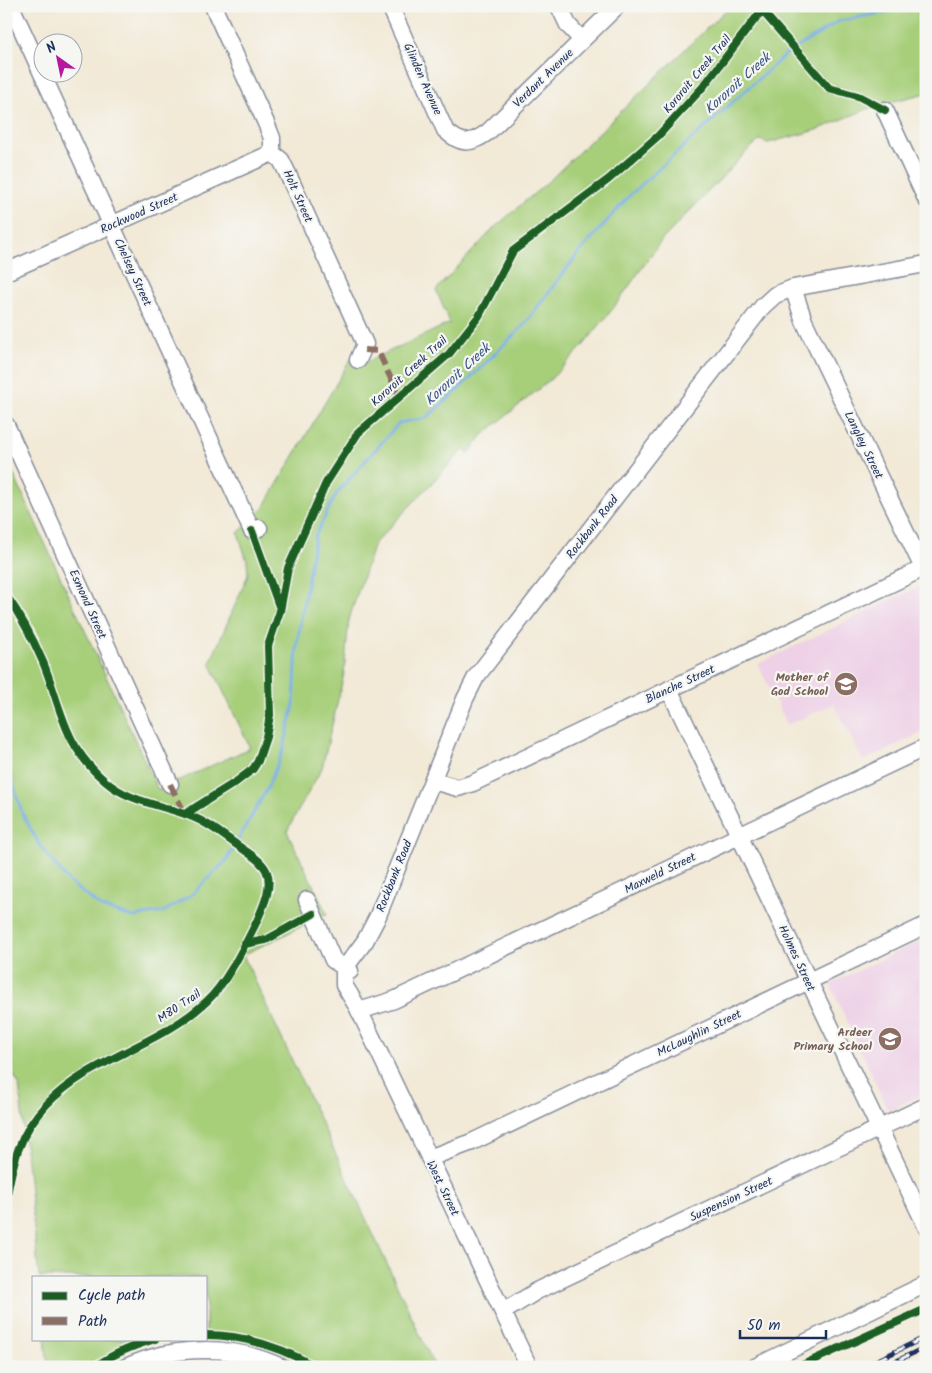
<svg xmlns="http://www.w3.org/2000/svg" width="932" height="1373" font-family="Kalam,sans-serif">
	<rect width="100%" height="100%" fill="#f6f6f2"/>
	<filter id="ink" filterUnits="userSpaceOnUse"><feTurbulence type="fractalNoise" baseFrequency=".02" numOctaves="2"/><feDisplacementMap in="SourceGraphic" scale="10" xChannelSelector="R" yChannelSelector="G"/><feConvolveMatrix kernelMatrix="1 2 1 2 8 2 1 2 1" color-interpolation-filters="sRGB"/></filter>
	<filter id="wash" filterUnits="userSpaceOnUse"><feTurbulence type="fractalNoise" baseFrequency=".0096" numOctaves="4" result="noise"/><feDisplacementMap in="SourceGraphic" scale="20" xChannelSelector="R" yChannelSelector="G"/><feGaussianBlur stdDeviation="1.12" result="paint"/><feColorMatrix in="noise" values="0 0 0 0 0 0 0 0 0 0 0 0 0 0 0 0 0 1.4 0 .05"/><feComposite in="paint" operator="in"/></filter>
	<g filter="url(#wash)">
		<rect width="100%" height="100%" fill="#f2e9d6"/>
		<path fill="#eed0e7" d="M926,583V731L863,761L834,704L787,725L758,664Z
			M926,938V1093L888,1110L830,984Z"/>
		<path fill="#a7cf7a" stroke="#617f6c" d="M730,6H926V93L894,101L885,110L872,107L817,130L768,143L760,140L749,149L661,241L615,306L582,347L552,378L483,435L469,453L463,450L374,544L349,619L344,674L322,768L287,831L327,914L243,955L435,1367H318L280,1346L251,1337L206,1333V1277H39L19,1084L6,1063V458L158,790L250,748L210,663L248,575L247,561L238,533L264,507L350,360L360,365L450,323L436,290L495,227L550,180Z
			M45,1339H147L117,1349L90,1367H48Z"/>
		<g fill="none" stroke-linecap="round" stroke-linejoin="round">
			<path stroke="#79aee7" stroke-width="3" d="M6,761L22,813L40,846L68,881L101,907L132,917L163,912L190,896L226,861L267,789L283,751L294,704L297,643L315,536L337,493L399,423L426,418L459,389L524,325L577,255L630,195L785,55L839,21L882,13L901,6"/>
		</g>
	</g>
	<g filter="url(#ink)">
		<g fill="none" stroke-linecap="round" stroke-linejoin="round">
			<g stroke="#868c9a" stroke-width="19">
				<path id="minor" d="M11,6L252,531L259,528
					M213,6L266,123L272,138V153L281,160L286,170L365,344L358,360
					M390,6L445,130C461,145 470,145 488,132L617,6
					M559,6L568,25L582,40
					M885,110L926,199
					M6,272L272,153
					M793,288L804,321L923,568
					M6,425L170,784
					M669,689L926,1226
					M433,781L458,788L473,783L926,567
					M307,900L333,960L350,971
					M359,1011L394,1000L926,747
					M429,1158L472,1142L926,925
					M503,1312L537,1291L926,1106
					M126,1367C174,1345 234,1344 281,1367
					M529,1367L358,1008L344,985V969L365,941L377,918L465,699L476,677L763,306L775,295L793,288L926,264
					M755,1367L926,1284"/>
			</g>
			<use href="#minor" stroke="#fff" stroke-width="16"/>
			<g stroke="#1b2f5e" stroke-width="5">
				<path id="rail" d="M863,1367L926,1337
					M884,1367L926,1347"/>
			</g>
			<use href="#rail" stroke="#f6f6f2" stroke-width="3" stroke-dasharray="9" stroke-linecap="butt"/>
			<path stroke="#8d6e63" stroke-width="6" stroke-dasharray="12 6" stroke-linecap="butt" d="M364,350L378,351L399,396
				M170,784L185,814"/>
			<g stroke="#f6f6f2" stroke-width="11">
				<path id="cycleway" d="M758,6L829,88L858,96L885,110
					M252,531L280,609
					M6,595C21,616 33,639 43,662C62,709 63,745 105,781C130,803 165,805 195,818C210,824 224,836 237,845C247,852 261,860 266,870C274,886 262,909 256,923C244,947 226,984 206,1002C160,1045 89,1059 46,1105C19,1133 12,1165 6,1201
					M185,814L236,782L253,769L258,761L266,737L270,715L268,646L280,611L288,568L326,483L358,433L449,354L479,316L513,251L609,179L658,136L703,87L762,10L771,6
					M245,944L266,940L313,914
					M206,1335C245,1335 282,1348 316,1367
					M95,1367C114,1353 133,1346 155,1339
					M798,1367L926,1309"/>
			</g>
			<use href="#cycleway" stroke="#1b5e20" stroke-width="8"/>
		</g>
	</g>
	<defs>
		<g id="school-disc" transform="scale(1.25)"><circle r="9.5" fill="#8d6e63" stroke="#f6f6f2"/><path d="M0-5L7-2L0 1L-7-2ZM-4 1L0 2.5L4 1V4Q0 6-4 4Z" fill="#fff"/></g>
	</defs>
	<g fill-rule="evenodd">
		<use href="#school-disc" x="846" y="684"/>
		<use href="#school-disc" x="890" y="1039"/>
	</g>
	<g text-anchor="middle" stroke-width="4.5" stroke-linejoin="round" paint-order="stroke">
		<g font-size="12" fill="#1b2f5e" stroke="#f6f6f2">
			<text transform="translate(697 74) rotate(-50)" y="4">Kororoit Creek Trail</text>
			<text transform="translate(543 78) rotate(-44)" y="4">Verdant Avenue</text>
			<text transform="translate(423 79) rotate(66)" y="4">Glinden Avenue</text>
			<text transform="translate(298 196) rotate(66)" y="4">Holt Street</text>
			<text transform="translate(139 213) rotate(-24)" y="4">Rockwood Street</text>
			<text transform="translate(133 272) rotate(65)" y="4">Chelsey Street</text>
			<text transform="translate(409 371) rotate(-42)" y="4">Kororoit Creek Trail</text>
			<text transform="translate(864 445) rotate(64)" y="4">Langley Street</text>
			<text transform="translate(592 527) rotate(-52)" y="4">Rockbank Road</text>
			<text transform="translate(88 604) rotate(66)" y="4">Esmond Street</text>
			<text transform="translate(680 684) rotate(-25)" y="4">Blanche Street</text>
			<text transform="translate(660 873) rotate(-26)" y="4">Maxweld Street</text>
			<text transform="translate(394 876) rotate(-68)" y="4">Rockbank Road</text>
			<text transform="translate(797 958) rotate(65)" y="4">Holmes Street</text>
			<text transform="translate(179 1006) rotate(-34)" y="4">M80 Trail</text>
			<text transform="translate(699 1033) rotate(-26)" y="4">McLaughlin Street</text>
			<text transform="translate(443 1188) rotate(64)" y="4">West Street</text>
			<text transform="translate(731 1199) rotate(-25)" y="4">Suspension Street</text>
		</g>
		<g font-size="12" font-weight="bold" fill="#785e54" stroke="#f6f6f2" text-anchor="end">
			<text x="828" y="681">Mother of<tspan x="828" dy="14">God School</tspan></text>
			<text x="872" y="1036">Ardeer<tspan x="872" dy="14">Primary School</tspan></text>
		</g>
		<g font-size="14" font-style="italic" fill="#375587" stroke="#f6f6f2">
			<text transform="translate(737 83) rotate(-42)" y="5">Kororoit Creek</text>
			<text transform="translate(457 374) rotate(-43)" y="5">Kororoit Creek</text>
		</g>
	</g>
	<rect width="932" height="1373" fill="none" stroke="#f6f6f2" stroke-width="25"/>
	<rect x="32" y="1276" width="175" height="65" fill="#f6f6f2" stroke="#9ea6b7"/>
	<rect x="42" y="1292" width="25" height="8" fill="#1b5e20" stroke="#9ea6b7"/>
	<text x="78" y="1300" font-size="15" fill="#1b2f5e">Cycle path</text>
	<rect x="42" y="1317" width="25" height="8" fill="#8d6e63" stroke="#9ea6b7"/>
	<text x="78" y="1326" font-size="15" fill="#1b2f5e">Path</text>
	<g transform="translate(58 58) rotate(327)"><circle r="24" fill="#f6f6f2" stroke="#9ea6b7"/>
	<path d="M0-4L9 19L0 12L-9 19Z" fill="#b5179e"/>
	<text y="-8" font-size="14" font-weight="bold" text-anchor="middle" fill="#1b2f5e">N</text>
	</g>
	<path d="M740 1330v8h86v-8" fill="none" stroke="#1b2f5e" stroke-width="2.5"/>
	<text x="747" y="1330" font-size="15" fill="#1b2f5e" stroke="#f6f6f2" stroke-width="4" paint-order="stroke">50 m</text>
</svg>
